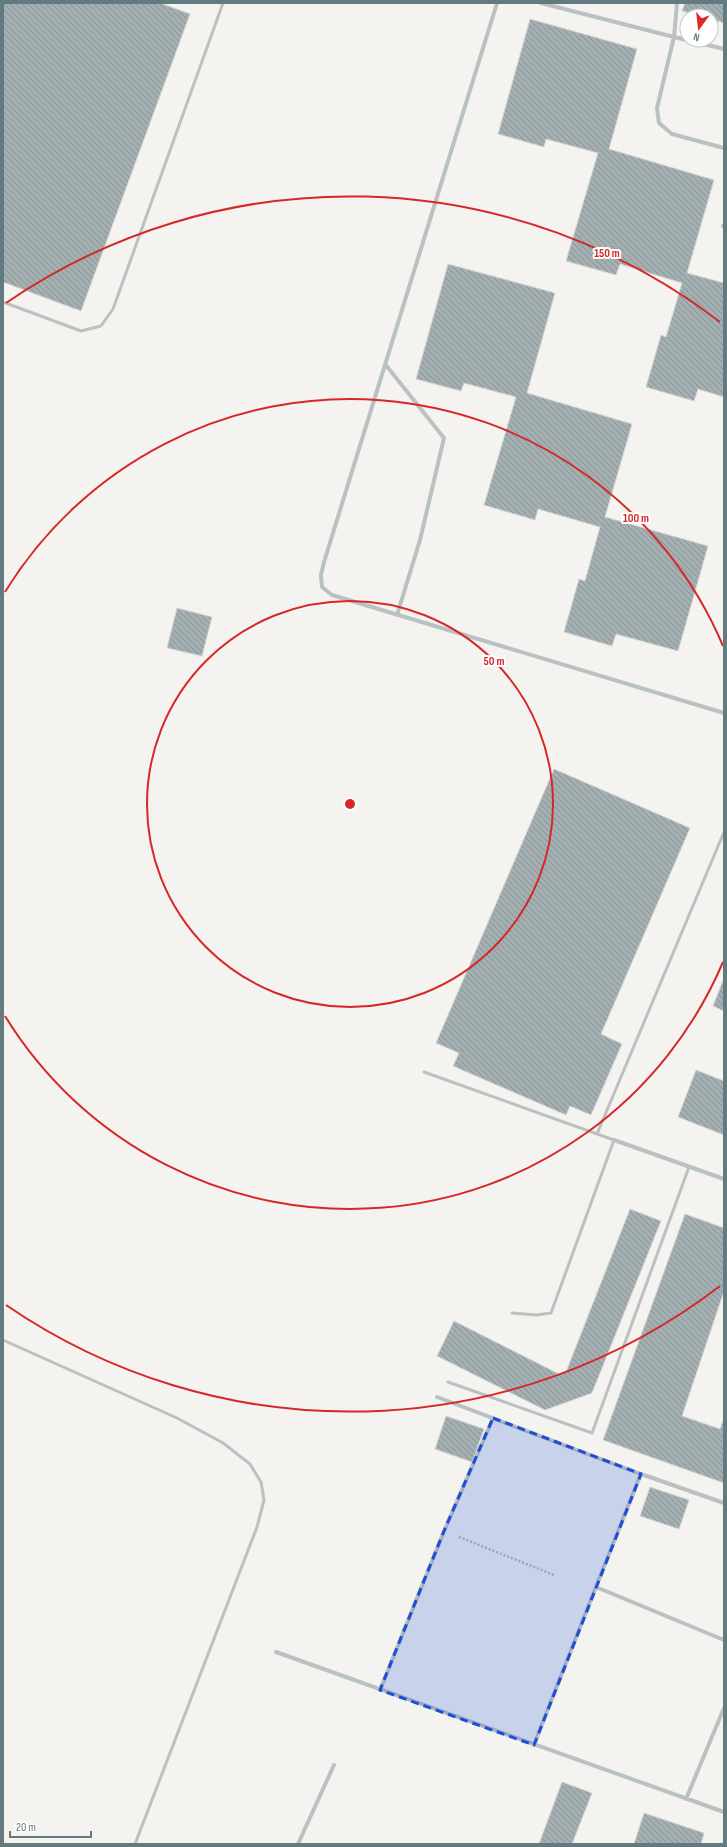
<svg xmlns="http://www.w3.org/2000/svg" width="727" height="1847" font-family="'Sofia Sans Condensed',sans-serif">
	<defs>
		<pattern id="building-back-hatch" width="6" height="6" patternUnits="userSpaceOnUse"><rect width="6" height="6" fill="#a3afb1"/><path d="M-1 5l2 2M0 0l6 6M5-1l2 2" fill="none" stroke="#889395"/></pattern>
	</defs>
	<rect width="100%" height="100%" fill="#f4f3f0"/>
	<path fill="url(#building-back-hatch)" stroke="#d5d4d3" d="M3,3H160L190,14L81,311L3,282Z
		M685,3H724V23L711,19V16H700L682,11Z
		M530,19L637,49L609,149L714,180L687,273L724,283V397L698,389L694,401L646,387L661,335L666,337L682,283L620,264L616,275L566,261L598,153L546,139L544,147L498,134Z
		M448,264L555,293L527,393L632,424L605,517L708,546L678,651L616,634L612,646L564,632L579,579L585,581L600,527L538,509L535,520L484,505L516,397L464,383L461,391L416,379Z
		M177,608L212,617L202,656L167,648Z
		M554,769L690,828L601,1034L622,1044L591,1115L570,1106L566,1115L453,1066L459,1053L436,1043Z
		M724,978V1011L713,1006Z
		M696,1070L724,1081V1135L678,1117Z
		M630,1209L661,1221L592,1393L545,1410L437,1356L454,1321L559,1374L566,1372Z
		M685,1214L724,1228V1291L682,1416L720,1429L724,1418V1483L603,1440Z
		M446,1416L484,1429L472,1462L435,1449Z
		M650,1487L689,1500L679,1529L640,1516Z
		M562,1782L592,1793L572,1844H539Z
		M644,1813L704,1833L701,1844H634Z"/>
	<g fill="none" stroke-linecap="round" stroke-linejoin="round">
		<path stroke="#b5b9ba" stroke-width="2.5" stroke-dasharray="2 2" stroke-linecap="butt" d="M459,1537L554,1575"/>
		<path stroke="#bac1c2" stroke-width="3" d="M3,302L81,331L101,326L113,309L223,3
			M424,1072L614,1140L551,1313L537,1315L512,1313
			M597,1134L724,832
			M3,1340L177,1418L223,1443L250,1464L261,1482L264,1500L257,1527L135,1844
			M448,1382L592,1433L689,1167"/>
		<path stroke="#bac1c2" stroke-width="4" d="M497,3L324,562L321,575L322,587L332,595L724,713
			M541,3L674,37L657,108L659,123L672,134L724,148
			M677,3L674,37L724,49
			M723,226L724,227
			M385,364L444,438L420,540L397,615
			M614,1140L724,1179
			M437,1397L641,1474L724,1503
			M596,1587L641,1474
			M276,1652L724,1812
			M380,1690L444,1531L493,1418
			M534,1745L596,1587L724,1640
			M686,1799L724,1708
			M298,1844L334,1765"/>
	</g>
	<path fill="#1d4ed8" fill-opacity="0.2" stroke="#1d4ed8" stroke-width="3" stroke-dasharray="8 5" stroke-linejoin="round" d="M493,1418L641,1474L534,1745L380,1690L444,1531Z"/>
	<g fill="none" stroke="#d62828" stroke-width="2">
		<circle cx="350" cy="804" r="203"/>
		<path d="M723 962A405 405 0 0 1 5 1016M5 592A405 405 0 0 1 723 646"/>
		<path d="M720 1286A608 608 0 0 1 6 1305M6 303A608 608 0 0 1 720 322"/>
	</g>
	<circle cx="350" cy="804" r="6" fill="#d62828" stroke="#fff" stroke-width="2"/>
	<g font-size="12" text-anchor="middle" font-weight="bold" fill="#d62828" stroke="#fff" stroke-width="4" stroke-linejoin="round" paint-order="stroke">
		<text x="607" y="257">150 m</text>
		<text x="636" y="522">100 m</text>
		<text x="494" y="665">50 m</text>
	</g>
	<rect width="727" height="1847" fill="none" stroke="#637a80" stroke-width="8"/>
	<g transform="translate(699 28) rotate(195)"><circle r="19" fill="#ffffff" stroke="#c1cacc"/>
	<path d="M0-3L7 15L0 10L-7 15Z" fill="#df2825"/>
	<text y="-6" font-size="11" font-weight="bold" text-anchor="middle" fill="#637a80">N</text>
	</g>
	<path d="M10 1831v6h81v-6" fill="none" stroke="#637a80" stroke-width="2"/>
	<text x="16" y="1831" font-size="12" fill="#637a80" stroke="#ffffff" stroke-width="3" paint-order="stroke">20 m</text>
</svg>
